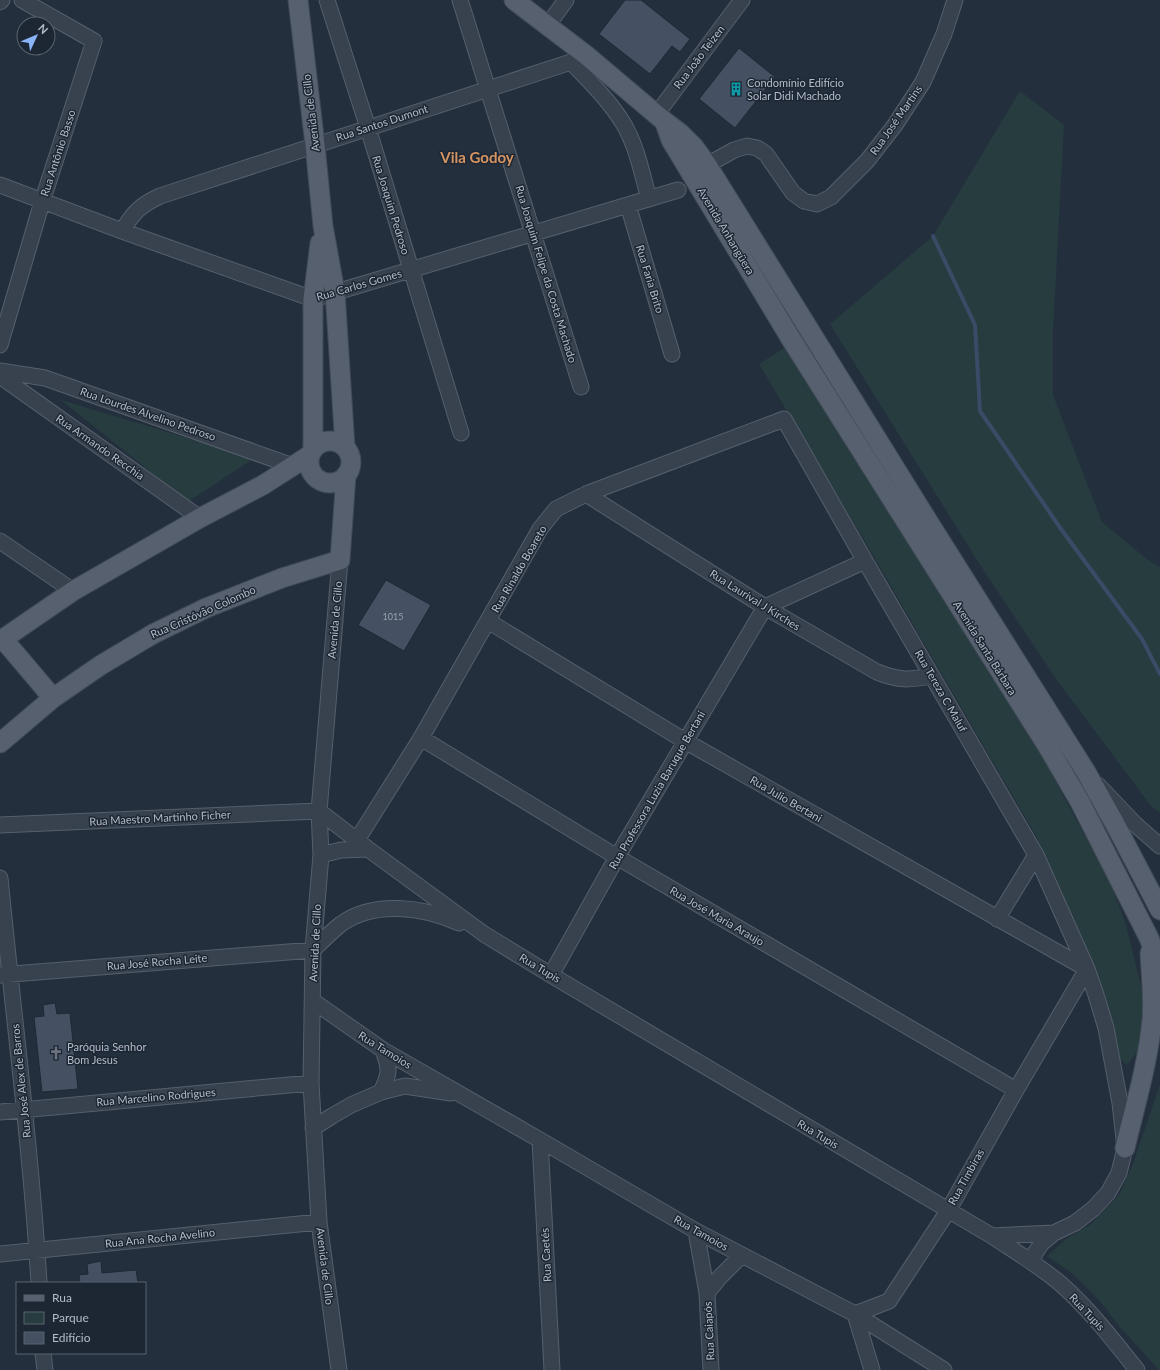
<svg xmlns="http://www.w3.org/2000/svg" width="1160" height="1370" font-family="Lato,sans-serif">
	<rect width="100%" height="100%" fill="#242f3e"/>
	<path fill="#263c3f" d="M1020,91L1064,125L1053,331V395L1102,522L1148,560L1160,567V813L1151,806L1056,679L980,565L830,324L933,236Z
		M794,342L1022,719L1111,884L1126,925L1145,1003L1139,1050L1127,1065L1113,1054L1093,970L1036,836L868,547L759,364Z
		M61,400L254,458L188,502Z
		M1160,1084V1370H1159L1119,1326L1099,1300L1074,1275L1047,1256L1066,1239L1091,1224L1119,1195L1133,1164Z"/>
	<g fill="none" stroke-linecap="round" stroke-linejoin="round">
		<path stroke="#394c67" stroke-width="4" d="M933,236L975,325L980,411L1061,529L1142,639L1160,674"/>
	</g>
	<path fill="#455162" stroke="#1f2835" d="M625,0H641L690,39L680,52L672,46L650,74L599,34Z
		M739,48L775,77L735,128L699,99Z
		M386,580L431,605L404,651L358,625Z
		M55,1003L57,1014L70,1013L78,1089L42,1092L34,1017L44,1016L43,1005Z
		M101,1261L102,1273L136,1270L138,1283H80L79,1275L88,1274L87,1264Z"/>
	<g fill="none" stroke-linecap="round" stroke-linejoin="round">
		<g stroke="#565f6c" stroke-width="17">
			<path id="minor" d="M327,0L368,128L461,433
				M460,0L581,387
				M0,2L2,0
				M547,26L566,0
				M571,62C589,81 609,100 623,123C637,146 642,174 649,199
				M656,115L742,0
				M707,165L734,150L747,146L757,148L766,154L793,193L804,201L817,204L831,197L867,161L895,125L923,82L944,34L955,0
				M0,185L122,231L313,299L678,190
				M628,205L672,354
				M122,231C134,212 139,206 160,196L571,62L586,55
				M0,345L42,202L94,41L22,0
				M0,371L45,378L293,466
				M0,376L200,518
				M586,494L765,607L877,672C900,681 909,680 932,676
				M0,541L73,591
				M488,621L685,741L1087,969
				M421,738L617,857L1016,1090
				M1098,785L1136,825L1160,846
				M0,825L319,811L368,849L484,934L551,975L992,1236C1016,1252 1040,1266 1062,1285C1090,1310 1114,1341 1137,1370
				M357,840L421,738L540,529L556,509L586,494L784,419L865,561L1036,855L1087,969L1096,995L1106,1028L1120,1103L1125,1148L1119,1173L1108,1193L1093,1209L1075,1223L1054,1233L1042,1243L1035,1253L1033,1262
				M321,855L341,850L368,849
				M0,878C13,1013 31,1148 39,1283
				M997,919L1036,855
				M0,975L313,950C322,941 331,932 341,924C374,900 424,907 459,923
				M551,975L617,857L765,607L865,561
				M313,1001L383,1050L540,1140L696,1231L855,1314L944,1370
				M381,1092C390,1073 390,1070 383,1050
				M0,1112L311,1083
				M313,1128L332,1116L351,1105L381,1092L405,1086L451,1093
				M540,1140L552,1370
				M696,1231L707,1293L711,1370
				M992,1236L1054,1233
				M0,1254L319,1222
				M707,1293L720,1277L742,1255
				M43,1353L45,1370
				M339,1370L319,1222L311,1083L313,950L321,855L319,811L340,560
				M872,1370L855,1314L889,1301L948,1211L1016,1090L1087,969"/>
		</g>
		<g stroke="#414a57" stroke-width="21">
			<path id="major" d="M298,0L315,145L323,226L335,292L345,447
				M514,0L586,55L664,121L680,133L694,147L707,165L926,518L1086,772L1115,824L1160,910
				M665,123L671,140L791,339L1048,747L1080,802L1149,938L1160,968
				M309 462a21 21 0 1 1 42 0a21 21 0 1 1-42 0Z
				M313,450V299L320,243
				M3,639L53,698
				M0,641L73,591L200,518L263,485L310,455
				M0,743L53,698L101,665L153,634L206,608L282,578L340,560L346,475
				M1125,1148C1135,1106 1148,1063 1152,1020C1154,998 1151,975 1150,953"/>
		</g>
		<use href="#minor" stroke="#38414e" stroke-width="15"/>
		<use href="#major" stroke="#56606e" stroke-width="19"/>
	</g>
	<defs>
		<g id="building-bare" transform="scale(1.08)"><path d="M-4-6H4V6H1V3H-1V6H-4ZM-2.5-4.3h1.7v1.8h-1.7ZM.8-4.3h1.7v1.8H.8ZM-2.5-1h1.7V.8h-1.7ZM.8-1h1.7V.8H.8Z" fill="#0f9aa8" stroke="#1d2633" stroke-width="2.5" paint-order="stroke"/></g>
		<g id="church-bare" transform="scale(1.08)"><path d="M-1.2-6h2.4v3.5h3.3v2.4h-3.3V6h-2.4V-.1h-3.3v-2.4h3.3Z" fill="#6b7280" stroke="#1d2633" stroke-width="2.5" paint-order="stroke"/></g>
	</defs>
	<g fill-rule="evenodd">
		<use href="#building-bare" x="736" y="89"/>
		<use href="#church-bare" x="56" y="1053"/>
	</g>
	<g text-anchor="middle" stroke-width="3" stroke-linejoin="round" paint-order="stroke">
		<g font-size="9" fill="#98a1af">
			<text x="393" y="620">1015</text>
		</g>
		<g font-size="11" fill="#b4bcc9" stroke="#1d2633">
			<text transform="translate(699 57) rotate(-53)" y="4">Rua João Teizen</text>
			<text transform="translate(311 113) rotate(-97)" y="4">Avenida de Cillo</text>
			<text transform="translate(896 120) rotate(-55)" y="4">Rua José Martins</text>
			<text transform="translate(382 123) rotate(-18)" y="4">Rua Santos Dumont</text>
			<text transform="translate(58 153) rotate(-72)" y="4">Rua Antônio Basso</text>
			<text transform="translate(391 205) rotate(73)" y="4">Rua Joaquim Pedroso</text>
			<text transform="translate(726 231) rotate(59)" y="4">Avenida Anhangüera</text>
			<text transform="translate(546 274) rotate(73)" y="4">Rua Joaquim Felipe da Costa Machado</text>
			<text transform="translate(650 279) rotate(73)" y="4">Rua Faria Brito</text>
			<text transform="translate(359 285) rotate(-16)" y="4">Rua Carlos Gomes</text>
			<text transform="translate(148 414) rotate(19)" y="4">Rua Lourdes Alvelino Pedroso</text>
			<text transform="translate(100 447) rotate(35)" y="4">Rua Armando Recchia</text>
			<text transform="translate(519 569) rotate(-60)" y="4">Rua Rinaldo Boareto</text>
			<text transform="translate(755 600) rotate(32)" y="4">Rua Laurival J Kirches</text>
			<text transform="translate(203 612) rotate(-24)" y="4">Rua Cristóvão Colombo</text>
			<text transform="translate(335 620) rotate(-85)" y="4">Avenida de Cillo</text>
			<text transform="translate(985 648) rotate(58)" y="4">Avenida Santa Bárbara</text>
			<text transform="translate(941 691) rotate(60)" y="4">Rua Tereza C Maluf</text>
			<text transform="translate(657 790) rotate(-60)" y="4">Rua Professora Luzia Baruque Bertani</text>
			<text transform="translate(786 799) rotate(30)" y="4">Rua Julio Bertani</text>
			<text transform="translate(160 818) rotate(-3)" y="4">Rua Maestro Martinho Ficher</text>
			<text transform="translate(717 916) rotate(30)" y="4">Rua José Maria Araujo</text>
			<text transform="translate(315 943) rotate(-87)" y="4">Avenida de Cillo</text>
			<text transform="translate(157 962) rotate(-5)" y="4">Rua José Rocha Leite</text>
			<text transform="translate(540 968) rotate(31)" y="4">Rua Tupis</text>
			<text transform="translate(385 1050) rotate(32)" y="4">Rua Tamoios</text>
			<text transform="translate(21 1081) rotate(-96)" y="4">Rua José Alex de Barros</text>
			<text transform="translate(156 1097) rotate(-5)" y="4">Rua Marcelino Rodrigues</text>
			<text transform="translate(818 1134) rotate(31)" y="4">Rua Tupis</text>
			<text transform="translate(966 1177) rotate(-61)" y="4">Rua Timbiras</text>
			<text transform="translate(701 1233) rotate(29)" y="4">Rua Tamoios</text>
			<text transform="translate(160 1238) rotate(-6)" y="4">Rua Ana Rocha Avelino</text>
			<text transform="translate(546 1255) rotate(-93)" y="4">Rua Caetés</text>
			<text transform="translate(325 1266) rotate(83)" y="4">Avenida de Cillo</text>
			<text transform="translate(1087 1312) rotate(47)" y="4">Rua Tupis</text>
			<text transform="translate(709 1331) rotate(-93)" y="4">Rua Caiapós</text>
		</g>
		<g font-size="11" fill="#b4bcc9" stroke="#1d2633" text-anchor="start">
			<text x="747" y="87">Condomínio Edifício<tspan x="747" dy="13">Solar Didi Machado</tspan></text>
			<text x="67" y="1051">Paróquia Senhor<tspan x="67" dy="13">Bom Jesus</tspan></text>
		</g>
		<g font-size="15" font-weight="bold" fill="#d59563" stroke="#1d2633">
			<text x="477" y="163">Vila Godoy</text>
		</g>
	</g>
	<rect x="16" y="1282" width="130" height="72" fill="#1d2633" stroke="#59626f"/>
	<rect x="24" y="1295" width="20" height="6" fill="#56606e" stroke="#59626f"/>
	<text x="52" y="1302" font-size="12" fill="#b4bcc9">Rua</text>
	<rect x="24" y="1312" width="20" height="12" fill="#263c3f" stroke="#59626f"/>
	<text x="52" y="1322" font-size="12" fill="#b4bcc9">Parque</text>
	<rect x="24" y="1332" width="20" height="12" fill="#455162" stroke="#59626f"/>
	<text x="52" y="1342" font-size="12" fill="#b4bcc9">Edifício</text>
	<g transform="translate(36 36) rotate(46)"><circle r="19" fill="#1d2633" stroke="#59626f"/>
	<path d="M0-3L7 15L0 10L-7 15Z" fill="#8ab4f8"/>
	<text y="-6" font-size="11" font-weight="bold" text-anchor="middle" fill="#b4bcc9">N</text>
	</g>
</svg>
